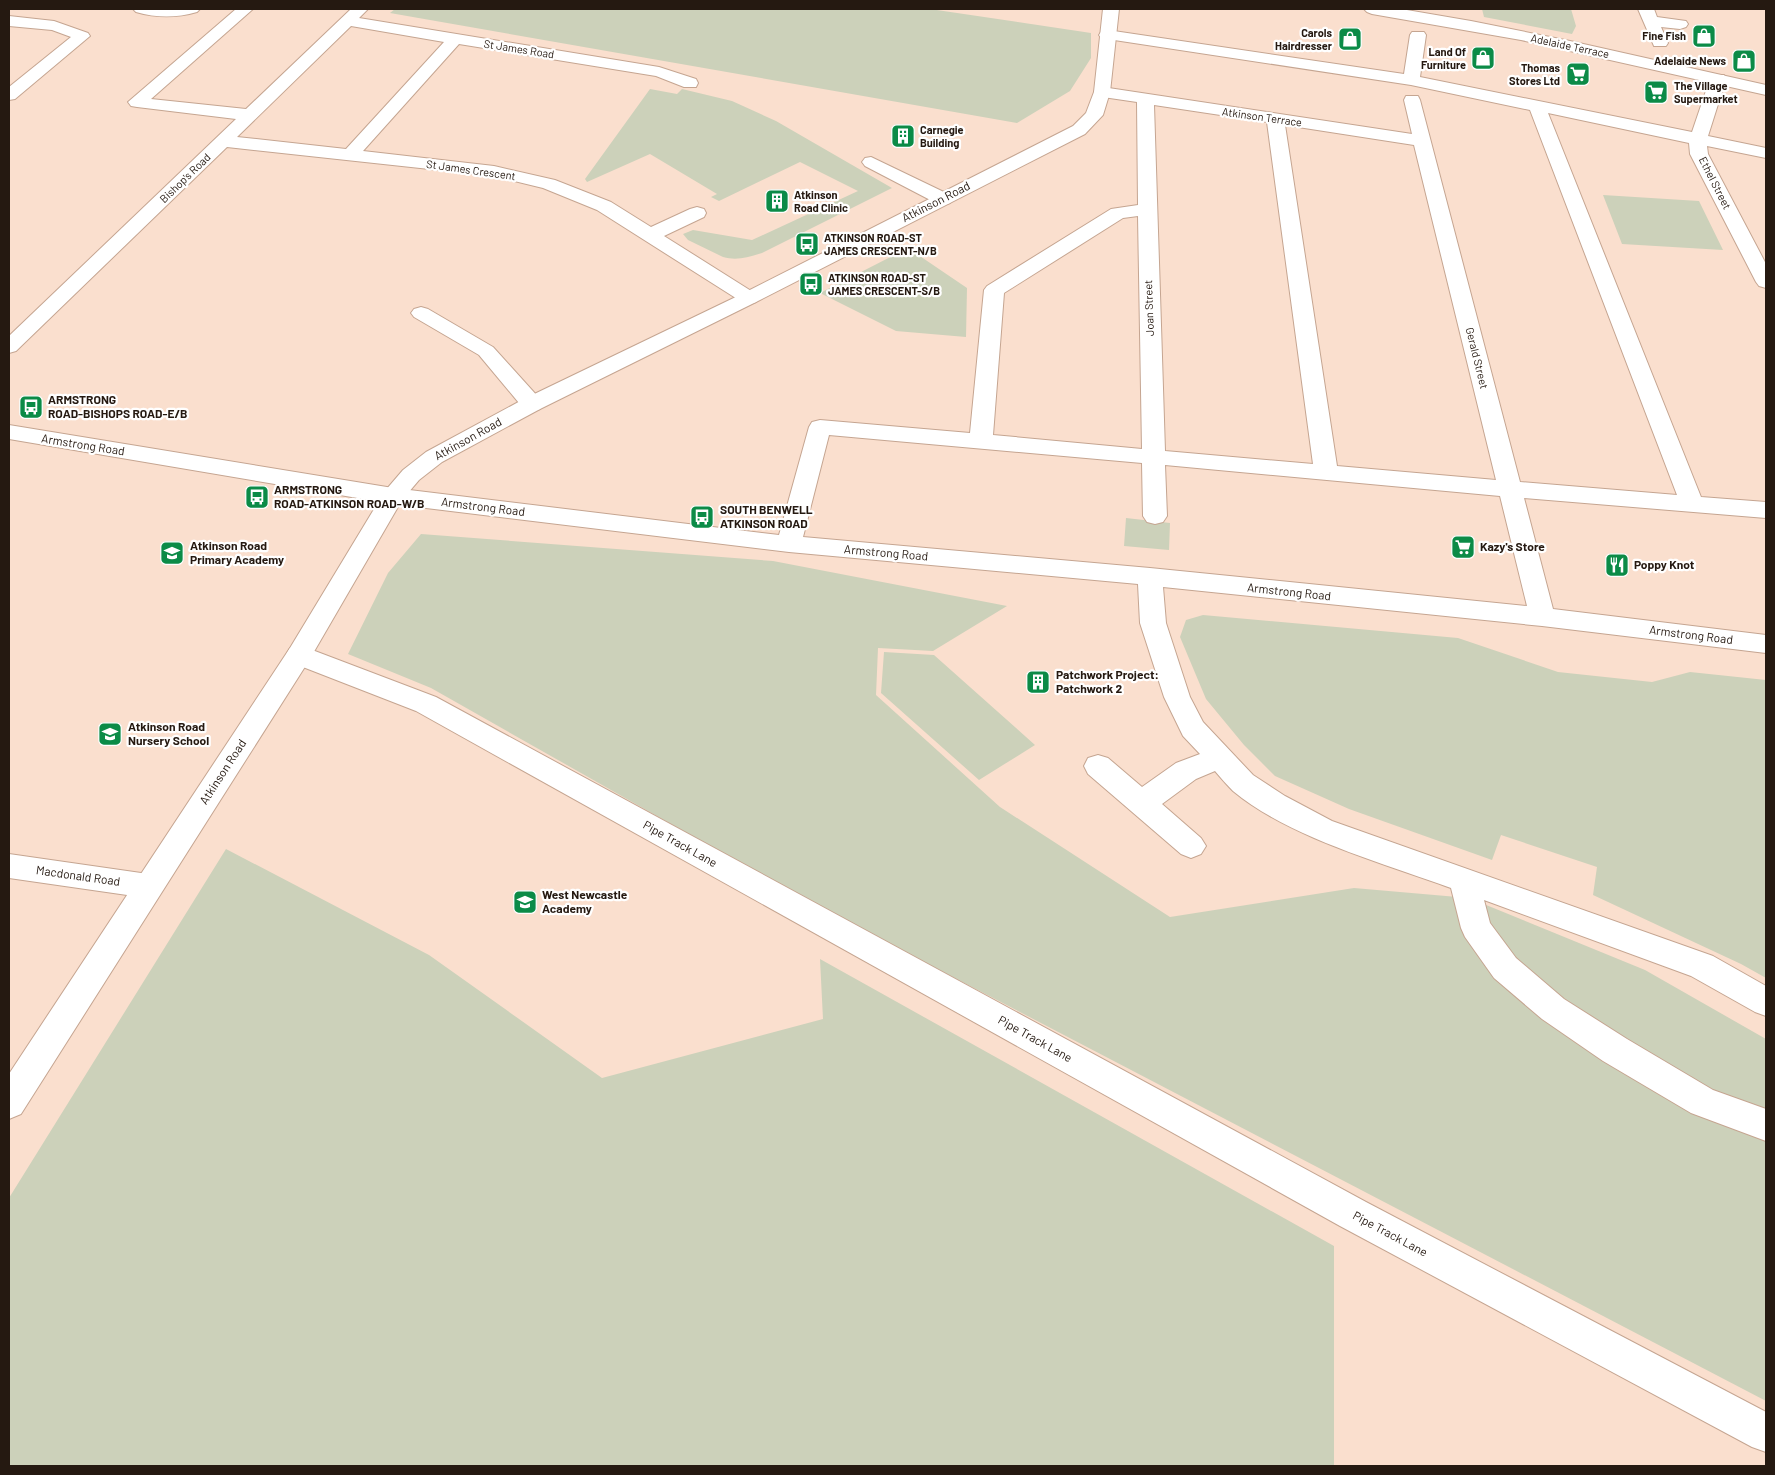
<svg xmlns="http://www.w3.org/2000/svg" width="1775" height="1475" font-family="Barlow,sans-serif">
	<rect width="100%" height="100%" fill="#fadfce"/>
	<path fill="#ccd1ba" d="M395,9H930L1091,33V58L1070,91L1017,123L390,13Z
		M1482,9H1571L1576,26L1572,34L1484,17Z
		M650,89L677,94L682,89L732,101L776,121L892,188L762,253C749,257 737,261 723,257L688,240L683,234L693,230L752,240L858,191L800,162L719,201L711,197L717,194L650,154L587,182L585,179Z
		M1603,195L1699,201L1723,250L1622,244Z
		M908,248L967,288L966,337L896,331L820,293Z
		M1126,518L1170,523L1169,550L1124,546Z
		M421,534L773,561L1007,606L933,651L878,648L876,695L1000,807L1170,917L1354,888L1469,898L1645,970L1766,1039V1401L805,900L431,688L348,654L388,573Z
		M1203,615L1458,638L1558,672L1652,682L1690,672L1766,680V978L1741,964L1593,895L1597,867L1501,835L1492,860L1349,809L1275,776L1244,745L1206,699L1180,637L1186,620Z
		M884,652L934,655L1035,745L979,780L881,693Z
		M226,849L429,955L602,1078L823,1019L820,959L1334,1246V1466H9V1198Z"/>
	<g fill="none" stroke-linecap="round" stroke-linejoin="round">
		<g stroke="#c5a591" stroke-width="2">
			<path id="minor" d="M133,9H200L197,12C176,18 157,18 136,12Z
				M236,9H253L151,99L246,109L351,9H368L359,18L659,67L696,79L698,83L696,87H684L656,76L459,44L363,151L494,166L555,180L611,202L651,227L690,209L697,207L704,209L706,213L704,217L664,236L756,294L759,298L756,302L749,304L742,302L597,210L543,188L494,176L227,147L16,351L9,353V336L236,119L137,107L131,106L128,102ZM351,26L444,42L346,149L237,137Z
				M1638,9H1654L1657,17L1686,21L1688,24L1686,27L1680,29L1661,27L1668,43L1666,46H1654Z
				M9,16L54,21L88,33L90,36L15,99L9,100V87L71,37L52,30L9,26Z
				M1107,30L1404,74L1410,35L1412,32H1424L1426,35L1420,77L1692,132L1710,79L1712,75H1724L1726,79L1708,136L1766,148V158L1707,146L1708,154L1766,264V288L1759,286L1756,282L1690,154L1689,143L1548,113L1701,497L1766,502V518L1524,498L1553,609L1766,635V653L1542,626L1163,587L1166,623L1190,697L1203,722L1253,775L1285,796L1332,821L1713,956L1766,986V1016L1755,1012L1691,976L1484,900L1490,923L1516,958L1564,999L1627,1039L1713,1090L1766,1109V1141L1691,1113L1603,1061L1542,1019L1494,978L1465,937L1461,928L1451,888C1383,863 1288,837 1233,791C1227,785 1221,778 1215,771L1196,779L1162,804L1201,838L1206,846L1201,854L1191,858L1181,854L1088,774L1084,766L1088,758L1098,755L1108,758L1142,787L1176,763L1200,754L1183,736L1164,697L1140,623L1138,584L789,552L393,504L9,439V425L393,488L779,535L809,427L812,422L820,420L970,433L984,290L987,286L1111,209L1138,205L1137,102L1096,96L1094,92L1096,88L1102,87L1412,134L1404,100L1406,96H1418L1420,100L1520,482L1677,495L1530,110L1411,85L1101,38L1099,35L1101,32ZM1154,105L1267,122L1313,464L1165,451ZM1285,125L1414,145L1496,480L1337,466ZM1138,216L1142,449L993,435L1004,293L1123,218ZM829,435L1142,463L1143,516L1147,522L1155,524L1163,522L1167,516L1165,465L1500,496L1527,606L1150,568L803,537Z
				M871,157L950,195L952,199L950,203L943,205L936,203L865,166L862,162L865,158Z
				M421,307L428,309L493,347L540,399L543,404L540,409L532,411L524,409L479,355L414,317L411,313L414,309Z
				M299,645L436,697L1366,1202L1766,1412V1452L1752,1447L1340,1226L416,711L290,662L286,655L290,648Z
				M9,854L148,874L159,877L163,886L159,895L148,898L9,878Z"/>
		</g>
		<g stroke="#c5a591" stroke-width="2">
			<path id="major" d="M1103,9H1119L1110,92L1103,115L1085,134L756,302L540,409L442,462L419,480L402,500L308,662L21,1114L9,1119V1074L290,648L385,491L403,470L426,452L524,399L742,294L1073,126L1086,113L1094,92Z
				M1364,9H1401L1471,21L1570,41L1766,85V95L1521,40L1372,14L1367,12Z"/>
		</g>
		<use href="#minor" fill="#fff" fill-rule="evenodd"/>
		<use href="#major" fill="#fff" fill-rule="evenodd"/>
	</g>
	<defs>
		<g id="shop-square" transform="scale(1.25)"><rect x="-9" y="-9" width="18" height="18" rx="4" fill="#0b8b47" stroke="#fff"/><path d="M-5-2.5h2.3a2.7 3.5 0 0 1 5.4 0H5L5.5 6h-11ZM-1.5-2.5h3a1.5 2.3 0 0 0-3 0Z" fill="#fff"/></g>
		<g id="supermarket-square" transform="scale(1.25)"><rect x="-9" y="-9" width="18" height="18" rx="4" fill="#0b8b47" stroke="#fff"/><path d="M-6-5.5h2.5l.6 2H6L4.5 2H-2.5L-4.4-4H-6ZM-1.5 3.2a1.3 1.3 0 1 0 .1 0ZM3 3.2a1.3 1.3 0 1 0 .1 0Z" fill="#fff"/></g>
		<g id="building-square" transform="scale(1.25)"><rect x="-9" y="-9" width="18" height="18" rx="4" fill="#0b8b47" stroke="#fff"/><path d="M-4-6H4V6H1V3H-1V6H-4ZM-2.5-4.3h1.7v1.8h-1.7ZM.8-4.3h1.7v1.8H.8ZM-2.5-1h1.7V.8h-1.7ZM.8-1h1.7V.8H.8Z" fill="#fff"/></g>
		<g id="bus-square" transform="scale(1.25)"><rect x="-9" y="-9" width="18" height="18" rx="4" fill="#0b8b47" stroke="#fff"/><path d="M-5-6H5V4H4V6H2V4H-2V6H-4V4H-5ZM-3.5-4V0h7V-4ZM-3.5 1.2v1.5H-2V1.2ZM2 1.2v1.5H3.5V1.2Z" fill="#fff"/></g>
		<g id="school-square" transform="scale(1.25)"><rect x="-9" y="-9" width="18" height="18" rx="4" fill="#0b8b47" stroke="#fff"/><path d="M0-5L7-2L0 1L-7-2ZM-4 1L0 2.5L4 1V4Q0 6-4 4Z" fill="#fff"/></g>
		<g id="restaurant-square" transform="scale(1.25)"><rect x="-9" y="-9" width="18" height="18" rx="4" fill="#0b8b47" stroke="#fff"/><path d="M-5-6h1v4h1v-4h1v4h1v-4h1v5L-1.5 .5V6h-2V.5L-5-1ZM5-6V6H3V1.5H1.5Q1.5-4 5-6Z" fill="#fff"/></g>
	</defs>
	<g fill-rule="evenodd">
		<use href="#shop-square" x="1704" y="36"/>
		<use href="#shop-square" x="1350" y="39"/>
		<use href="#shop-square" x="1483" y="58"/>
		<use href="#shop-square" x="1744" y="61"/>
		<use href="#supermarket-square" x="1578" y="74"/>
		<use href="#supermarket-square" x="1656" y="92"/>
		<use href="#building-square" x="903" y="136"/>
		<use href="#building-square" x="777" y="201"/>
		<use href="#bus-square" x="807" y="244"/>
		<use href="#bus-square" x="811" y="284"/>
		<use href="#bus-square" x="31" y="407"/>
		<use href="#bus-square" x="257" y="497"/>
		<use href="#bus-square" x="702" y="517"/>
		<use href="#supermarket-square" x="1463" y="547"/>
		<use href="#school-square" x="172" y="553"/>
		<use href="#restaurant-square" x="1617" y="565"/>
		<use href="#building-square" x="1038" y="682"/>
		<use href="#school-square" x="110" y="734"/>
		<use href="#school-square" x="525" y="902"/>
	</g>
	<g text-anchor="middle" stroke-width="4.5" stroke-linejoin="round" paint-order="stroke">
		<g font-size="11" font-weight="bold" fill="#251911" stroke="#fff" text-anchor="end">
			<text x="1332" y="37">Carols<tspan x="1332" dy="13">Hairdresser</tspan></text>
			<text x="1686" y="40">Fine Fish</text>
			<text x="1466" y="56">Land Of<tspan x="1466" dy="13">Furniture</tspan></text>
			<text x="1726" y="65">Adelaide News</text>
			<text x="1560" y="72">Thomas<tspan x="1560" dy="13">Stores Ltd</tspan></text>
			<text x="1674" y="90" text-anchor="start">The Village<tspan x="1674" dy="13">Supermarket</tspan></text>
			<text x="920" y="134" text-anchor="start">Carnegie<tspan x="920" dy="13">Building</tspan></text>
			<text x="794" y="199" text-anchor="start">Atkinson<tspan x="794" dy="13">Road Clinic</tspan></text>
			<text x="824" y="242" text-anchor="start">ATKINSON ROAD-ST<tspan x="824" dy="13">JAMES CRESCENT-N/B</tspan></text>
			<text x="828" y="282" text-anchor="start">ATKINSON ROAD-ST<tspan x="828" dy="13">JAMES CRESCENT-S/B</tspan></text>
		</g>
		<g font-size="11" fill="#251911" stroke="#fff">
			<text transform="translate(1570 46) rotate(12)" y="4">Adelaide Terrace</text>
			<text transform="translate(519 49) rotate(9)" y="4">St James Road</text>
			<text transform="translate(1262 117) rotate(8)" y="4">Atkinson Terrace</text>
			<text transform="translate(471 170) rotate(8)" y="4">St James Crescent</text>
			<text transform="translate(185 178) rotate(-44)" y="4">Bishop's Road</text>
			<text transform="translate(1715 183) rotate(63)" y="4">Ethel Street</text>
			<text transform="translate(1149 308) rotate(-92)" y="4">Joan Street</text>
			<text transform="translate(1477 358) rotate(76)" y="4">Gerald Street</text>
		</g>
		<g font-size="12" fill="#251911" stroke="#fff">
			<text transform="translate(936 202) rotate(-27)" y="4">Atkinson Road</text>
			<text transform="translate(468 439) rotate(-29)" y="4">Atkinson Road</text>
			<text transform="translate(83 445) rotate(9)" y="4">Armstrong Road</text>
			<text transform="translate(483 507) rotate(7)" y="4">Armstrong Road</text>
			<text transform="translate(886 553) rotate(5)" y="4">Armstrong Road</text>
			<text transform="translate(1289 592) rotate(6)" y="4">Armstrong Road</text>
			<text transform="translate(1691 635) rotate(7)" y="4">Armstrong Road</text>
			<text transform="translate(223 772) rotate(-57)" y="4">Atkinson Road</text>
			<text transform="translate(680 844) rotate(29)" y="4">Pipe Track Lane</text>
			<text transform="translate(78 876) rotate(8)" y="4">Macdonald Road</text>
			<text transform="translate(1035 1039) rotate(29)" y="4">Pipe Track Lane</text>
			<text transform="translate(1390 1234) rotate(28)" y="4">Pipe Track Lane</text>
		</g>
		<g font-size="12" font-weight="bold" fill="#251911" stroke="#fff" text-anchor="start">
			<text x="48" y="404">ARMSTRONG<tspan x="48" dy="14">ROAD-BISHOPS ROAD-E/B</tspan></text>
			<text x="274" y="494">ARMSTRONG<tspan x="274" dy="14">ROAD-ATKINSON ROAD-W/B</tspan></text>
			<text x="720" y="514">SOUTH BENWELL<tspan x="720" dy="14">ATKINSON ROAD</tspan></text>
			<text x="190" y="550">Atkinson Road<tspan x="190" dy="14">Primary Academy</tspan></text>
			<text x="1480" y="551">Kazy's Store</text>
			<text x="1634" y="569">Poppy Knot</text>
			<text x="1056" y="679">Patchwork Project:<tspan x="1056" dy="14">Patchwork 2</tspan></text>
			<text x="128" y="731">Atkinson Road<tspan x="128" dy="14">Nursery School</tspan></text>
			<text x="542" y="899">West Newcastle<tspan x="542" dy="14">Academy</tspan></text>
		</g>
	</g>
	<rect width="1775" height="1475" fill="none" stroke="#251911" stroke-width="20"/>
</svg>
